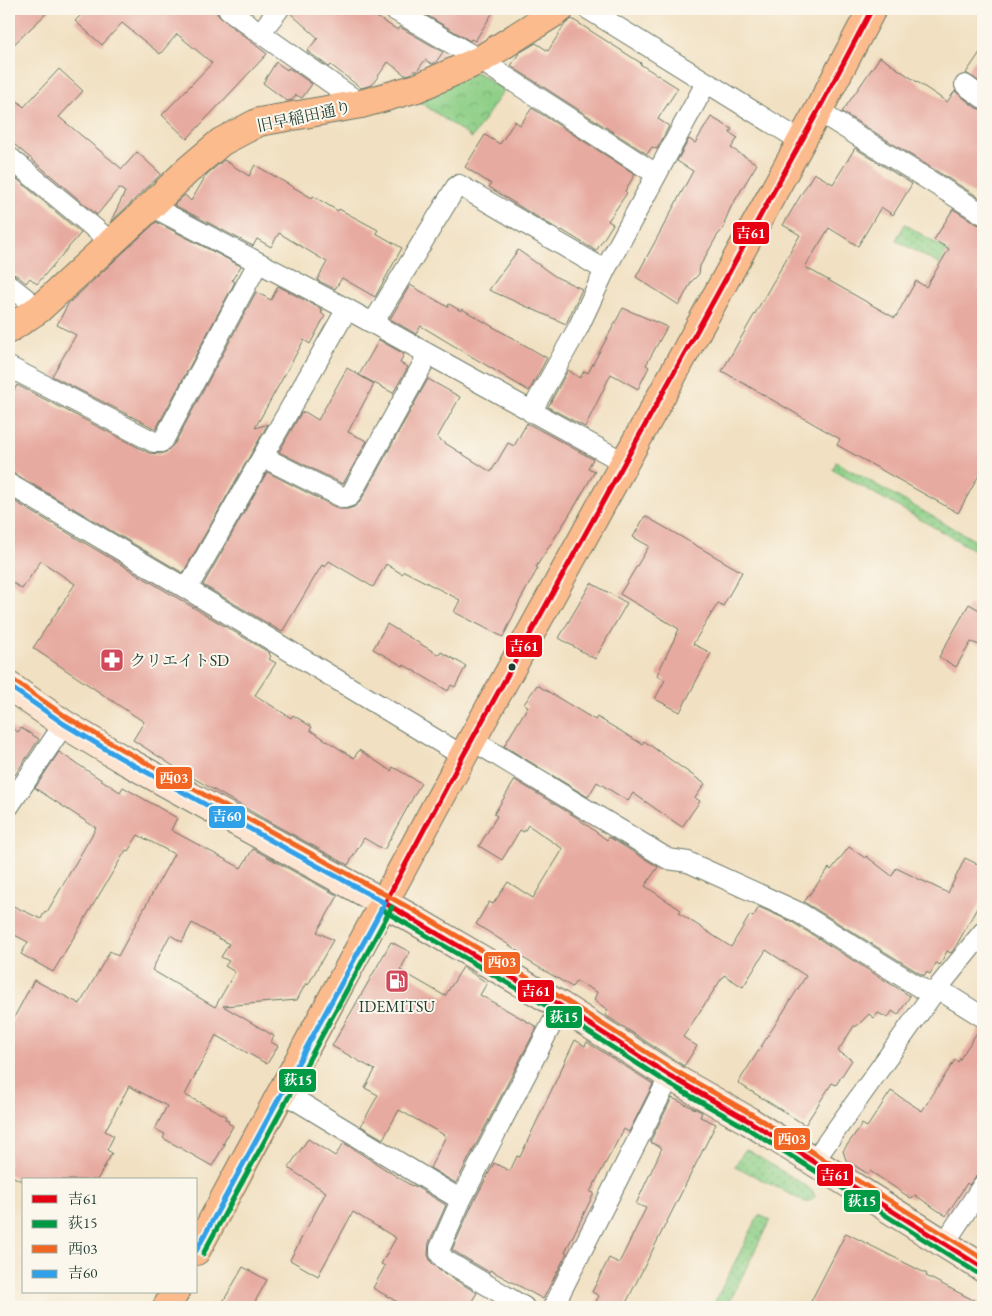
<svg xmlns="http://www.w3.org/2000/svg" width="992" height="1316" font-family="'EB Garamond','Noto Serif JP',serif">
	<defs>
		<pattern id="grass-dots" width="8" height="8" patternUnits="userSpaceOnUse" patternTransform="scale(1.25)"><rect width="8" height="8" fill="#8ecf87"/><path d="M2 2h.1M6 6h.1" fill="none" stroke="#73a96f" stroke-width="1.8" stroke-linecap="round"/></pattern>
		<pattern id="park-crowns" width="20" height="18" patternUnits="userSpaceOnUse" patternTransform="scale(1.25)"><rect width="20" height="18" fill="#8ecf87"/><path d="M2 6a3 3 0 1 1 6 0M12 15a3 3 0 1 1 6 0" fill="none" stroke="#73a96f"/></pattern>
	</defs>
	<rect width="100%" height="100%" fill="#fbf7ec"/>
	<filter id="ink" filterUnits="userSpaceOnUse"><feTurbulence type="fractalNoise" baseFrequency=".02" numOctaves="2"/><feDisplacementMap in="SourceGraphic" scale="10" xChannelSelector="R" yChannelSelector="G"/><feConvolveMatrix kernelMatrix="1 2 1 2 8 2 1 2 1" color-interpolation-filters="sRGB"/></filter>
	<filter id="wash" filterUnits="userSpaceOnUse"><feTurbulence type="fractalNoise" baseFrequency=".0096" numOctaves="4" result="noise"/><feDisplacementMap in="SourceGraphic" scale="20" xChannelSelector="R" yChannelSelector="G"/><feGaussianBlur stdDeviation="1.12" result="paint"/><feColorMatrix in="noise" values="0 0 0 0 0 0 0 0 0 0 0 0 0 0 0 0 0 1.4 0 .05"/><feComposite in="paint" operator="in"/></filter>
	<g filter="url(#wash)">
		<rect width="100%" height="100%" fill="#f1e0c1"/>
		<path fill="url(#grass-dots)" stroke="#56865e" d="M905,224L983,273V289L896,240Z
			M836,462L983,545V555L833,470Z
			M745,1150L749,1151L806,1186L812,1191L815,1196L812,1200L805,1202L735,1166Z
			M759,1215L770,1220L727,1307H712Z"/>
		<path fill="url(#park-crowns)" stroke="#56865e" d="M477,72L504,90L472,138L417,100Z"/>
		<g id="blocks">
			<path fill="#e7aaa0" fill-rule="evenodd" d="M9,9H51L9,49Z
				M87,9H216L217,14L221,18L267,54L187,139L162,115L212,63L177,34L160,54L122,23L102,45L75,21Z
				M291,9H363L398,30L400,27L443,52L436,62L432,64L425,60L417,71H413L411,74L405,75L388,62L372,85L361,88L331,65L329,67L307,51L318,38L290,13Z
				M416,9H495L475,41L471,39L470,41Z
				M572,19L641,63L640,64L678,88L658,119L669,126L657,149L652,147L647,154L511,66L519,53L536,43L548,51L565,24Z
				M983,48V84L966,73Z
				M880,57L947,102L955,91L976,108L983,110V200L842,112Z
				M276,62L287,70L288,68L292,70L312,84L302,98L296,95L292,100L287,101L263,83Z
				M59,69L83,91L59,117L122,169L137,152L161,174L110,223L125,192L119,188L97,215L9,140V93L24,107Z
				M532,108L635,174L625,191L627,193L608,221L613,224L596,251L562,230L561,231L519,206L489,187L491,184L465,167L485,135L500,144L515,121L520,125Z
				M711,117L732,129L730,133L738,138L731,148L757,164L731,207L725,221L724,228L717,236L700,266L699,274L692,281L679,305L636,277L693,171L677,161L689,139L695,143Z
				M855,148L912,184L893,215L881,207L858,246L829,228L805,267L895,318L916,281L926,287L949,249L934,240L953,209L977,224L983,226V468L958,513L837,445L840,439L722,371L800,235L783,225L814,173L833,184Z
				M224,160L249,176L255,165L312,198L313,196L338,211L339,209L378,230L376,233L402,248L375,297L342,278L335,289L317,280L327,262L279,233L271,247L257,239L253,246L174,205L185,195L191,201L207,174Z
				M17,179L81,233L37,284L30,278L26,283L16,275L9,273V188Z
				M156,222L241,266L232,280L235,282L156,429L52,376L76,335L57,325L68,304Z
				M518,250L556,277L582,289L566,324L489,290Z
				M410,285L448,307L449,304L461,311L462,309L547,358L529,391L421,326L416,334L390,319Z
				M278,286L323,310L321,313L325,316L310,344L304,340L255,428L268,424L183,573L15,474L9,472V400L17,385L149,453L161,454L166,452L175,443L256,292L271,300Z
				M623,308L667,327L646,365L649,367L638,389L611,374L585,427L548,407L568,370L580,378L584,371L588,373Z
				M379,340L404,354L400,363L408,367L393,393L359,375Z
				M347,368L374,384L348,432L367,441L343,484L279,452L301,413L305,412L318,420Z
				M428,379L460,397L437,438L491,472L508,443L514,446L527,423L593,459L588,468L595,471L575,506L536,567L538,568L517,606H518L503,637L454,612L460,600L404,571L402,574L386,564L373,587L329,561L325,567L322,565L282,632L203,585L267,472L339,509H348L354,507L360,502Z
				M9,498L270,653L269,654L271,656L269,659L276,663L255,695L291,718L293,715L312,727L310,730L354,758L359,750L391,771L393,767L421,783L384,850L364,838L348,865L268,821L181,771L133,740L144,722L33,648L75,584L41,561L22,589L9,580Z
				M645,516L742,572L723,606L718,603L693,644L711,653L680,712L655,699L665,680L657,675L679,629L620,594L649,546L633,537Z
				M591,583L627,603L595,659L559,638Z
				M969,604L983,612V646L971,642L956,667L939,657Z
				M387,624L439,655L441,652L466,666L455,687L451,685L448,691L404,665L403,666L373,649Z
				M537,685L595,720L597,717L642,744L644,741L705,784L695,798L700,801L682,827L633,793L628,801L597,782L588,797L504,746L528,706L524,704Z
				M9,726L18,732L21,728L39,739L15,775L9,771Z
				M59,752L120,792L123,787L177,818L171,830L241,868L253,849L338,896L317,932L333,940L308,985L306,983L297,1000L223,1006L274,1036L271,1042L278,1046L267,1064L216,1035L185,1095L226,1116L225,1119L229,1121L228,1123L233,1126L223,1144H225L212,1166L163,1138L165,1134L155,1129L167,1106L129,1086L105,1131L114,1136L107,1150L112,1153L97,1180H19L9,1174V1027L34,980L80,1004L110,951L118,956L174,854L138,835L128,851L126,850L53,972L21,954L28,942L9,932V904L41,919L45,911L47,912L96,828L35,788ZM192,923L229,944L221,957L229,961L225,966L235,972L215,1007L152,970L170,935L182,942Z
				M515,780L576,817L607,840L609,837L658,867L645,886L681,910L679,913L731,947L750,915L753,917L759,907L792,922L910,996L898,1015L892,1011L888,1018L878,1013L874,1018L869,1014L857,1026H854L838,1051L852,1060L836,1085L832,1083L805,1125L738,1083L806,976L766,950L743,987L724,975L683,1037L697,1046L684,1066L605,1015L608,1010L594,1000L597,992L576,981L572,987L518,955L520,952L476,924L489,902L493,904L508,882L533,898L563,849L528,825L524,832L520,830L502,860L479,846L497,816L494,814Z
				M849,847L865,858L866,856L892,876L896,868L948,893L965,858L983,867V894L977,908L956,946L951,953L947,951L940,965L936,963L930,974L926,972L924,976L804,902L829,868L831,870Z
				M391,942L410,952L400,970L445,996L463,967L487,983L480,995L537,1027L456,1183L430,1168L446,1136L399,1110L383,1139L361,1126L378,1095L365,1088L375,1070L332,1046Z
				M980,1028L983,1029V1173L977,1175L969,1185L967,1183L946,1216L915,1195L912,1199L870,1171L868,1174L846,1160L843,1151L862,1124L867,1127L891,1091L922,1111L955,1060L958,1062Z
				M575,1040L585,1046L587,1042L653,1084L629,1132L624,1129L590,1192L594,1193L565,1252L567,1253L543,1299L490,1270L489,1272L452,1250L472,1205L494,1163L510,1171L517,1156L520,1157Z
				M672,1098L702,1112L700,1117L716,1124L624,1307H593L599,1296L592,1292L609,1258L619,1263L646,1208L636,1204L662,1148L650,1142Z
				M308,1139L335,1156L344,1143L412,1186L413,1185L446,1205L429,1243L428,1255L431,1262L439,1270L477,1293L468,1307H406L373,1288L385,1266L381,1264L396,1238L353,1212L318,1276L290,1260L326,1192L288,1168Z
				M846,1233L927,1274L926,1276L983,1305V1307H808Z
				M243,1267L267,1280L252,1307H220Z"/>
		</g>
	</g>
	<g filter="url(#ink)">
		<use href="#blocks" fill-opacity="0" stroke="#687665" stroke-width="1"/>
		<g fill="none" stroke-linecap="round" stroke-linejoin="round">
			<g stroke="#687665" stroke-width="22">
				<path id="street" d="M228,9L260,33L361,104
					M393,9L480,60L656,174
					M588,9L801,141
					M260,33L279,9
					M965,85L983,98
					M818,111L983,214
					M9,157L111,242
					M151,206L347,309L625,463
					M9,285L39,309
					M373,323L456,187L459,185L605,270
					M9,367L154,442H161L165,437L258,263
					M531,412L578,328L605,270L706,83
					M263,457L344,498L350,496L428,355
					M9,484L187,589L463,756
					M187,589L347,309
					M472,740L668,859L688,862L798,912L932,995
					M9,806L64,724
					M938,989L983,1017
					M281,1091L461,1200
					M814,1161L932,995L983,932
					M944,1244L983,1185
					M524,1307L445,1260L440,1254V1248L461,1200L561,1006
					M553,1307L670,1076"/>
			</g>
			<g stroke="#687665" stroke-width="30">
				<path id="secondary" d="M9,686L64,724L119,757L411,918L561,1006L670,1076L749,1121L983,1268"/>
			</g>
			<g stroke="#687665" stroke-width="30">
				<path id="primary" d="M9,329L39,309L151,206L188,170L221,142L259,122L361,104L417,88L480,60L560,9
					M196,1251L463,756L818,111L872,9
					M167,1307L175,1292"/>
			</g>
			<use href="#street" stroke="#fff" stroke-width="20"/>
			<use href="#secondary" stroke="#fde4d1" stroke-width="28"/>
			<use href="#primary" stroke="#fbbb8c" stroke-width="28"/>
			<g stroke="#fbf7ec" stroke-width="9">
				<path id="bus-1" d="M385,903L463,756L818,111L872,9
					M385,903L561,1006L670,1076L749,1121L983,1268"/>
			</g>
			<g stroke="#fbf7ec" stroke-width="9">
				<path id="bus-2" d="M381,909L557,1012L666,1082L745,1127L979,1274
					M203,1254L392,907"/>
			</g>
			<g stroke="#fbf7ec" stroke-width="9">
				<path id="bus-3" d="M13,680L68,718L123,750L415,911L565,1000L674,1070L753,1115L983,1259"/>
			</g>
			<g stroke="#fbf7ec" stroke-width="9">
				<path id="bus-4" d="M9,686L64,724L119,757L385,903
					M196,1251L385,903"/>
			</g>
			<use href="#bus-1" stroke="#e60012" stroke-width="5"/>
			<use href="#bus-2" stroke="#094" stroke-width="5"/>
			<use href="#bus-3" stroke="#f26522" stroke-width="5"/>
			<use href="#bus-4" stroke="#30a0e9" stroke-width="5"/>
		</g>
	</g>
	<defs>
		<g id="pharmacy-square" transform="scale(1.25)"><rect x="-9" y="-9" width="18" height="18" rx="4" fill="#d1495b" stroke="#fbf7ec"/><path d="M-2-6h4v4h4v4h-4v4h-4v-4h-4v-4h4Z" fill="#fff"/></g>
		<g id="fuel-square" transform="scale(1.25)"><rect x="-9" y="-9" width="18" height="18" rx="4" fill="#d1495b" stroke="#fbf7ec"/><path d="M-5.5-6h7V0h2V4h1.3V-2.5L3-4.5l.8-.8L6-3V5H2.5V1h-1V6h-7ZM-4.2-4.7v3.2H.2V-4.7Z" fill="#fff"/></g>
	</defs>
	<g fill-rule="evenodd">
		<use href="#pharmacy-square" x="112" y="660"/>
		<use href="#fuel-square" x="397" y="981"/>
	</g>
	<circle fill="#1f3d34" stroke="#fbf7ec" stroke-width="2" cx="512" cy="667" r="4.5"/>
	<g text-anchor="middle" stroke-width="4" stroke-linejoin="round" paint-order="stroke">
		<g font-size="16" fill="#1f3d34" stroke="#fbf7ec">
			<text transform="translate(304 116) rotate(-12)" y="6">旧早稲田通り</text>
		</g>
		<g font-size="16" fill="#1f3d34" stroke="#fbf7ec" text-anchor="start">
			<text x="130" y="666">クリエイトSD</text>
			<text x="397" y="1012" text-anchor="middle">IDEMITSU</text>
		</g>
	</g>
	<g stroke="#fbf7ec" stroke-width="2">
		<rect x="732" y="221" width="38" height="24" rx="5" fill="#e60012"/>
		<rect x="505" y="634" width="38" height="24" rx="5" fill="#e60012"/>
		<rect x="155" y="766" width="38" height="24" rx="5" fill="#f26522"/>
		<rect x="208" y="805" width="38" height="24" rx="5" fill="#30a0e9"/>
		<rect x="483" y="951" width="38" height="24" rx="5" fill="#f26522"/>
		<rect x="517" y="979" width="38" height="24" rx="5" fill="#e60012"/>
		<rect x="545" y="1005" width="38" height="24" rx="5" fill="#094"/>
		<rect x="278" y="1068" width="39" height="25" rx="5" fill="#094"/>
		<rect x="773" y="1127" width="38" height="24" rx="5" fill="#f26522"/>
		<rect x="816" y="1163" width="38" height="24" rx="5" fill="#e60012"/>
		<rect x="843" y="1189" width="38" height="24" rx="5" fill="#094"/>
	</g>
	<g font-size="14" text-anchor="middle" font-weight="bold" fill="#fff">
		<text x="751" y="238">吉61</text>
		<text x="524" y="651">吉61</text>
		<text x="174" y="783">西03</text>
		<text x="227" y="821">吉60</text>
		<text x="502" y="967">西03</text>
		<text x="536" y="996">吉61</text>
		<text x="564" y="1022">荻15</text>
		<text x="298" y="1085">荻15</text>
		<text x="792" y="1144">西03</text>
		<text x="835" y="1180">吉61</text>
		<text x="862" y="1206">荻15</text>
	</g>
	<rect width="992" height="1316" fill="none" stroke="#fbf7ec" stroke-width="30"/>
	<rect x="22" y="1178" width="175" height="115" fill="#fbf7ec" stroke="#a3ada2"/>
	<rect x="32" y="1195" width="25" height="8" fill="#e60012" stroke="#a3ada2"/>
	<text x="68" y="1204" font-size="15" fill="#1f3d34">吉61</text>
	<rect x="32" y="1220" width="25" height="8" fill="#009944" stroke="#a3ada2"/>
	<text x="68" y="1228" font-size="15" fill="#1f3d34">荻15</text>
	<rect x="32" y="1245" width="25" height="8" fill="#f26522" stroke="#a3ada2"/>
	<text x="68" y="1254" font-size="15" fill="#1f3d34">西03</text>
	<rect x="32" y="1270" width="25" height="8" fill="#30a0e9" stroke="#a3ada2"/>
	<text x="68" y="1278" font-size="15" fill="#1f3d34">吉60</text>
</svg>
